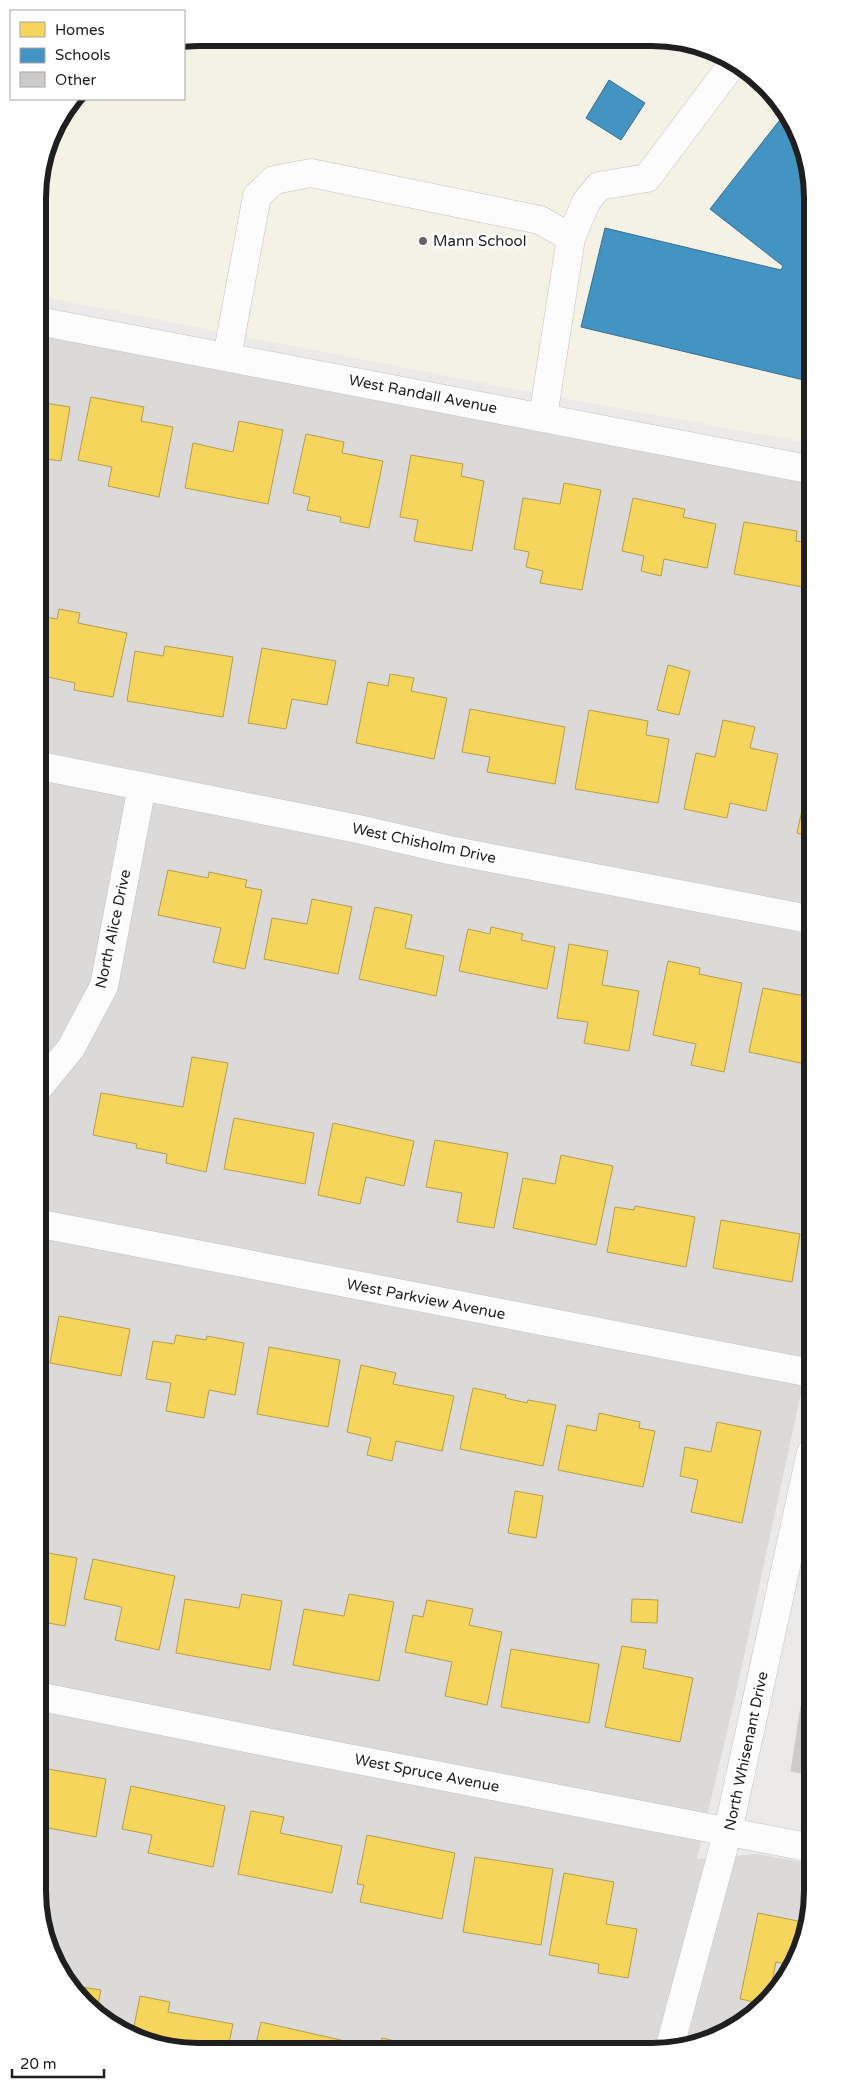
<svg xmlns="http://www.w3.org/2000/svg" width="850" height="2089" font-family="'Varela Round',sans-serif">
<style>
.residential{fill:#dcdad9}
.education{fill:#f4f2e5}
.homes{fill:#f6d55c;stroke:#b69e4a}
.schools{fill:#4393c3;stroke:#387092}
.building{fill:#cdcbc9;stroke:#cfccca}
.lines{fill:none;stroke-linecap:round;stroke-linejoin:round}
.minor-casing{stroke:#c2c1c0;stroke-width:29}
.minor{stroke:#fcfcfc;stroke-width:28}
.poi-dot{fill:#676665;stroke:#fff;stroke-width:2}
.labels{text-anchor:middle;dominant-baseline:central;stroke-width:5;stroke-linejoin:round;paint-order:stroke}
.poi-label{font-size:15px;fill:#1f1f1f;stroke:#fff;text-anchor:start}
.street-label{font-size:15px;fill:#1f1f1f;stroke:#fff}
.rim{fill:none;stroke:#1f1f1f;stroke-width:6}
</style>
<rect width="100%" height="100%" fill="#eceae8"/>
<path class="residential" d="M38 332 808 481 811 1347 734 1702 697 1859 757 1854 812 1864V1901L800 1952 773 1997 733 2030 693 2046 167 2048 127 2035 85 2005 43 1932Z"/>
<path class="education" d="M198 38 683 41 723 54 765 84 807 157 808 443 488 384 38 296V187L54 127 76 99H184V40Z"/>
<path class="homes" d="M91 397 144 407 141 421 173 427 159 497 108 486 112 467 78 460Z
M38 402 70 407 61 461 39 458Z
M239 421 283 430 268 504 185 488 193 443 233 452Z
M306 434 344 442 342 453 383 461 369 528 340 522 341 517 307 510 310 497 293 493Z
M411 455 463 464 461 476 484 481 472 551 414 541 418 520 400 517Z
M564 483 601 490 582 590 540 583 543 571 526 567 529 552 514 549 523 498 560 504Z
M633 498 685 509 683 517 716 524 707 568 664 559 661 576 641 571 644 556 622 551Z
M744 522 797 531 796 541 808 543V588L734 574Z
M59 609 80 613 78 623 127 633 113 697 74 690 75 683 39 675V616L57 619Z
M165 646 233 657 223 717 127 701 135 651 163 656Z
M262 648 336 661 327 705 292 699 286 729 248 723Z
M668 665 690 671 679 715 657 710Z
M390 674 414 678 411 691 447 698 434 759 356 743 368 682 388 686Z
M470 709 565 727 555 784 487 772 490 757 462 752Z
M589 710 648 721 646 735 669 739 658 803 575 789Z
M723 720 755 727 750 748 778 754 766 811 730 803 727 818 684 809 696 753 715 757Z
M809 778V836L797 833Z
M40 845 46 846 40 875Z
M168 870 208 878 209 872 247 880 245 887 262 890 245 969 213 962 221 928 158 915Z
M312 899 352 907 338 974 264 959 272 918 307 924Z
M375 907 412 915 405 948 444 956 436 996 359 979Z
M491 927 523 934 521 940 555 947 547 989 459 971 468 929 490 934Z
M569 944 608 951 602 985 639 991 629 1051 584 1043 588 1022 557 1018Z
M668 961 700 968 699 974 742 983 724 1072 691 1065 696 1044 653 1035Z
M763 988 810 997V1065L749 1052Z
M192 1057 228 1063 206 1172 166 1163 167 1154 136 1148 137 1144 93 1135 101 1093 183 1107Z
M234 1118 314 1133 305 1184 224 1169Z
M333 1123 414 1141 404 1186 366 1177 360 1204 318 1195Z
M435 1140 508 1153 494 1228 457 1222 462 1193 426 1187Z
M561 1155 613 1166 596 1245 513 1228 523 1178 555 1184Z
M635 1206 695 1217 686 1267 607 1252 615 1207 634 1210Z
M721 1220 800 1234 792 1282 713 1268Z
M59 1316 130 1329 121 1376 50 1363Z
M176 1335 206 1340 207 1336 244 1343 235 1395 209 1390 204 1418 166 1411 171 1383 146 1379 153 1341 174 1344Z
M269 1347 340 1360 328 1427 257 1414Z
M361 1365 396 1373 393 1384 454 1396 442 1451 396 1441 392 1461 367 1455 371 1438 347 1432Z
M473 1388 506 1395 505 1398 527 1403 528 1400 556 1405 543 1466 460 1449Z
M599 1413 640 1422 639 1428 655 1431 643 1487 558 1470 567 1425 596 1431Z
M717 1422 761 1431 742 1523 691 1512 698 1480 680 1476 685 1447 711 1452Z
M515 1491 543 1496 536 1538 508 1533Z
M42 1552 77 1558 65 1626 42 1622Z
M93 1559 175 1576 159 1650 115 1640 122 1607 84 1599Z
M242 1594 282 1601 270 1670 176 1653 185 1599 239 1608Z
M349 1594 394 1602 379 1681 293 1665 304 1609 344 1616Z
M632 1599 658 1600 657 1623 631 1622Z
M427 1600 473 1609 469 1625 502 1632 487 1705 445 1696 452 1662 405 1652 413 1615 423 1617Z
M622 1646 646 1650 643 1668 693 1678 680 1742 605 1727Z
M511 1649 599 1664 589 1723 501 1707Z
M42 1768 106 1779 96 1837 43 1827Z
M131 1786 225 1806 213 1867 148 1853 152 1835 122 1829Z
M251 1811 284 1817 280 1833 342 1846 332 1893 238 1874Z
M367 1835 455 1853 442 1919 360 1902 364 1885 357 1884Z
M475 1857 553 1869 541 1945 463 1932Z
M564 1873 614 1882 606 1924 637 1929 628 1978 598 1973 599 1964 549 1955Z
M758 1913 798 1921V1925L806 1927 800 1952 792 1965 776 1962 768 2001 764 2004 740 1999Z
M74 1986 101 1990 96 2013 85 2005Z
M140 1996 170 2002 168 2012 233 2024 228 2048H167L132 2037Z
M261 2022 345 2041 344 2048H255Z
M382 2038 409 2044 408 2047 380 2048Z"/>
<path class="schools" d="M609 80 645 103 621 140 586 118Z
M783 116 807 157 808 381 581 327 605 228 781 270 783 266 710 209Z"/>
<path class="building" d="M801 1706 812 1707V1775L791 1771Z"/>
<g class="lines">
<defs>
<path id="minor" d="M38 321 808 469
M227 357 257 196 274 180 311 173 540 220 571 238
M543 417 571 238 586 202 599 186 647 178 734 62
M40 766 358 829 449 850 809 919
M40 1086 71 1048 104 986 142 786
M41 1224 811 1373
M42 1697 281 1745 812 1848
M670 2046 728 1831 811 1452"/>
</defs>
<use href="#minor" class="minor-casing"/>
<use href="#minor" class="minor"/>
</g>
<circle class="poi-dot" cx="423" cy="241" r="5"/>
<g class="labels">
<g class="poi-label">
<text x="433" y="241">Mann School</text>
</g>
<g class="street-label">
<text transform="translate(423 394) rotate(11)">West Randall Avenue</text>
<text transform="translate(424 843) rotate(12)">West Chisholm Drive</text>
<text transform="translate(113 929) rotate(-78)">North Alice Drive</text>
<text transform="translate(426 1299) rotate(11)">West Parkview Avenue</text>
<text transform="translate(746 1751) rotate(-78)">North Whisenant Drive</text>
<text transform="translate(427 1773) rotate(11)">West Spruce Avenue</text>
</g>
</g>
<path d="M0 0H850V2089H0ZM198 46H652A152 152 0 0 1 804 198V1891A152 152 0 0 1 652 2043H198A152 152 0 0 1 46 1891V198A152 152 0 0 1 198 46Z" fill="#fff" fill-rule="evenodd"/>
<path class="rim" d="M198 46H652A152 152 0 0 1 804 198V1891A152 152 0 0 1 652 2043H198A152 152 0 0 1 46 1891V198A152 152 0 0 1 198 46Z"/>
<rect x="10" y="10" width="175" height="90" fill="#ffffff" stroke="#a5a5a5"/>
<rect x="20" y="22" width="25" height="15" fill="#f6d55c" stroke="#a5a5a5"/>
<text x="55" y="35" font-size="15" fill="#1f1f1f">Homes</text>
<rect x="20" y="48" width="25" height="15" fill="#4393c3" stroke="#a5a5a5"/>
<text x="55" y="60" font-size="15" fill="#1f1f1f">Schools</text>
<rect x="20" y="72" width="25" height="15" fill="#cdcbc9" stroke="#a5a5a5"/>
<text x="55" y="85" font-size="15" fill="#1f1f1f">Other</text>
<path d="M12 2069v8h92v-8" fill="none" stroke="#1f1f1f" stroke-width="2.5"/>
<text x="20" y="2069" font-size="15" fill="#1f1f1f" stroke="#ffffff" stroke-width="4" paint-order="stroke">20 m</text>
</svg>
